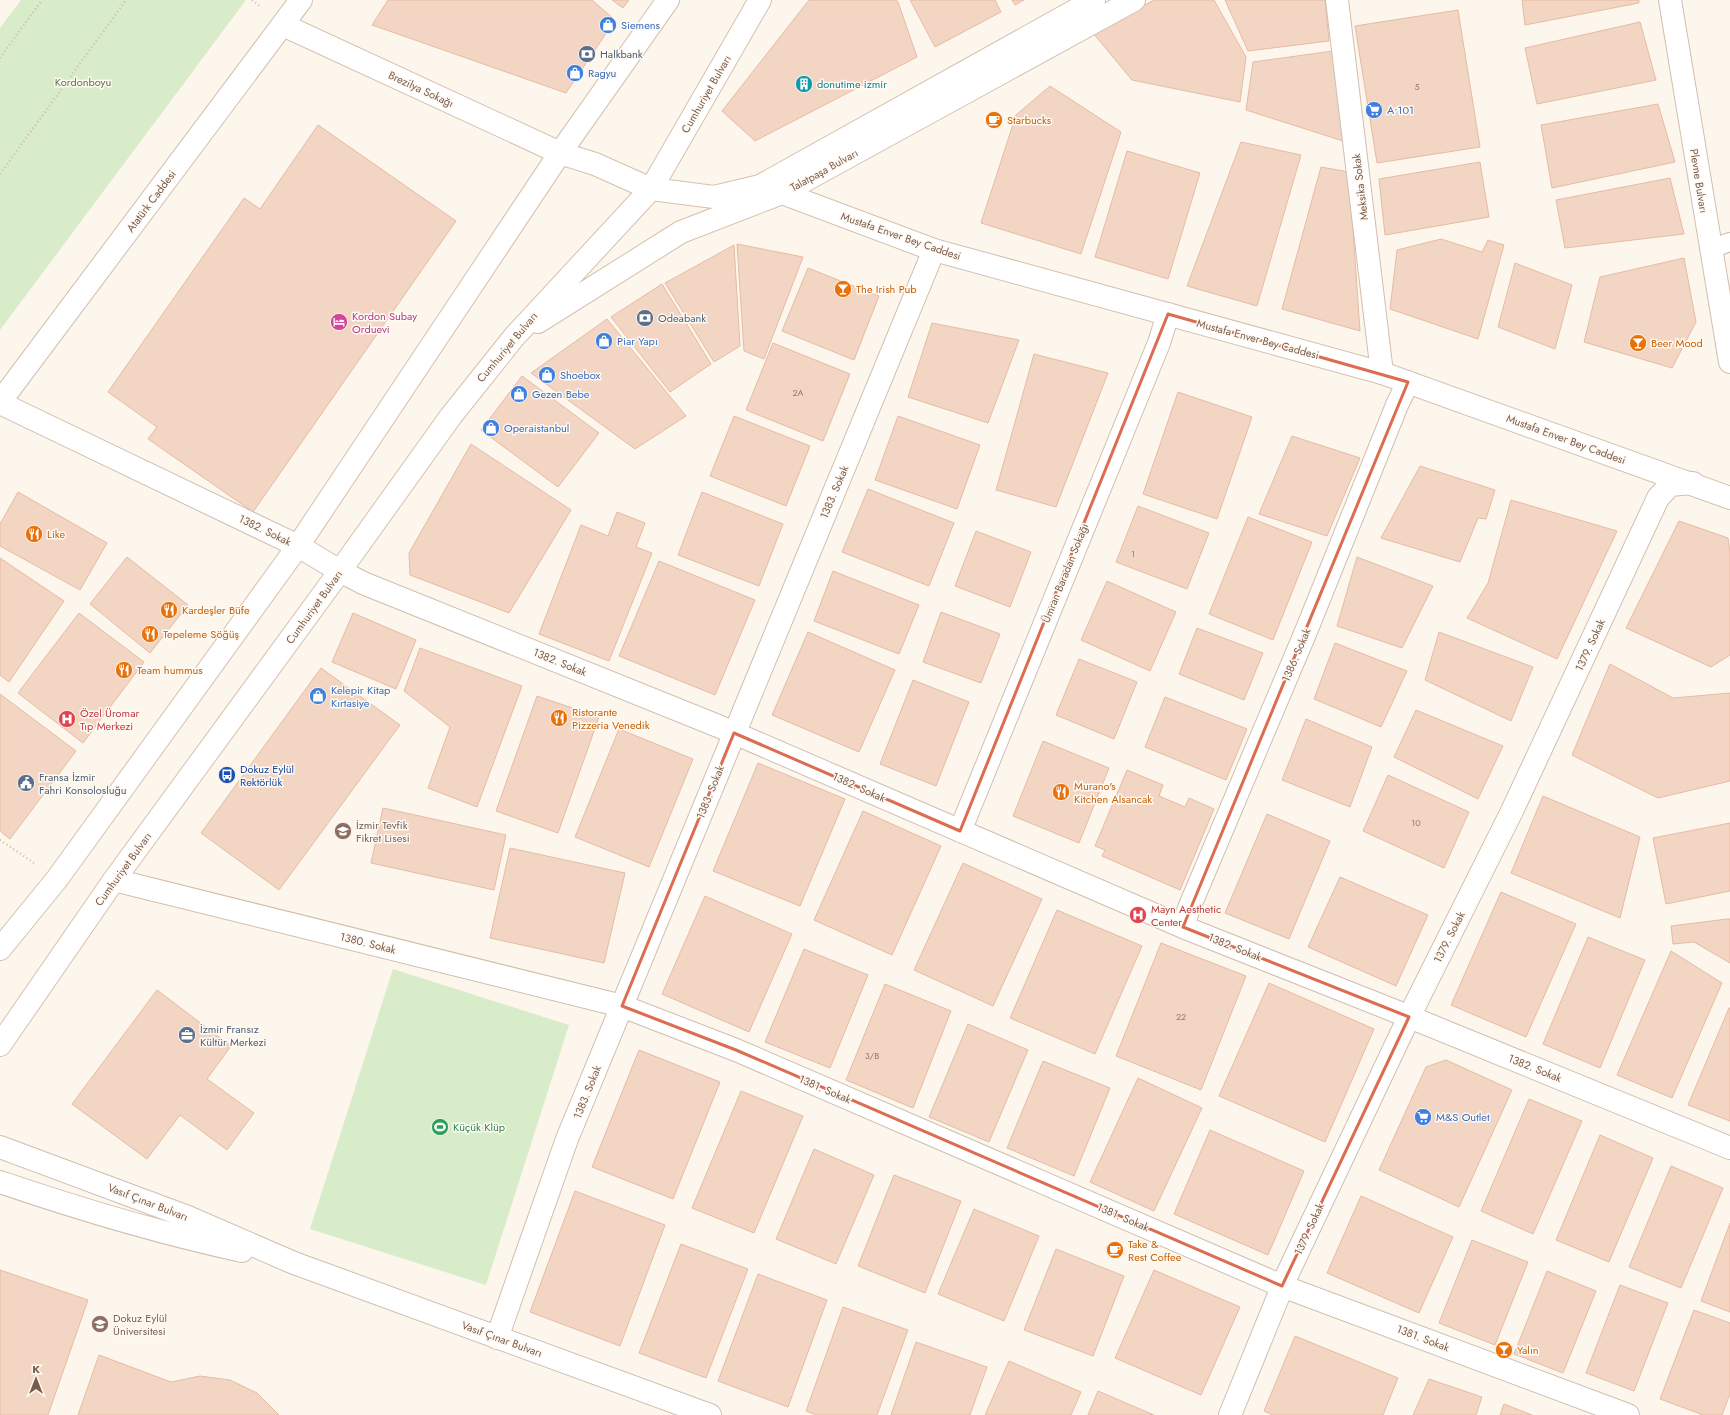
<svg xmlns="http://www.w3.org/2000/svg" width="1730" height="1415" font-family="Jost,sans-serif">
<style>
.green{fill:#d8ecc9}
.building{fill:#f3d5c3;stroke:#e6bba3}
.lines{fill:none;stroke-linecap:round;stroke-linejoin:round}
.lane-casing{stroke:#d1beb0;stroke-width:20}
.street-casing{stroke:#d1beb0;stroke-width:24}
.secondary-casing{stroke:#d6c0b0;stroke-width:24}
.path{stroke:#d9b8a5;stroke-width:2.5;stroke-dasharray:1 3;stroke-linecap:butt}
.lane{stroke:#fff;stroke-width:18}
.street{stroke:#fff;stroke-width:22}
.secondary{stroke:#fff;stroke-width:22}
.marked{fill:none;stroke:#dc6d51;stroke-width:3;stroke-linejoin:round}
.labels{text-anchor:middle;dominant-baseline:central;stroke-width:3;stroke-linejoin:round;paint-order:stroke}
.number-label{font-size:9px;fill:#987a6a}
.shop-label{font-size:11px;fill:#366cbe;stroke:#fffaf3;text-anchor:start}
.service-label{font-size:11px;fill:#4e5e75;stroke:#fffaf3;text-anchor:start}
.park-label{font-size:11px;fill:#537a41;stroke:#fffaf3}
.culture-label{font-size:11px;fill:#0d838f;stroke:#fffaf3;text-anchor:start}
.street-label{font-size:11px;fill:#7a5c4d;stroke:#fffaf3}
.food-label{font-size:11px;fill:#c56008;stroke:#fffaf3;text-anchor:start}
.hotel-label{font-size:11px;fill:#b23c85;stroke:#fffaf3;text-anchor:start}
.health-label{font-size:11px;fill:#be3a42;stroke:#fffaf3;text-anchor:start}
.transit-label{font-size:11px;fill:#164399;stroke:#fffaf3;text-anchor:start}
.education-label{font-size:11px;fill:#785e54;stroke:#fffaf3;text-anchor:start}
.leisure-label{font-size:11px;fill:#27864d;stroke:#fffaf3;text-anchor:start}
</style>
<rect width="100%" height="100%" fill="#fdf6ec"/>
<path class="green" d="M21 0H246L0 330V28Z
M393 969 569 1025 486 1285 310 1229Z"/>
<path class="building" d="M388 0H592L615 20 566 93 372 25Z
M612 0H629L623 8Z
M809 0H896L898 2 917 57 755 141 722 111Z
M910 0H995L1001 12 935 47Z
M1012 0H1024L1015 5Z
M1154 0H1214L1246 57 1240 102 1132 80 1093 33Z
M1225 0H1325L1329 41 1248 51Z
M1522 0H1639V3L1525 25Z
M1458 10 1480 147 1377 163 1355 26Z
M1640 22 1656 80 1537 104 1525 48Z
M1333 51 1343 141 1246 110 1253 62Z
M1050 86 1121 132 1081 254 981 223 1016 115Z
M1658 104 1675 162 1552 188 1541 125Z
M318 125 456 221 253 512 148 439 157 427 108 392 244 198 260 209Z
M1241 142 1301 155 1257 306 1187 286Z
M1127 151 1200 173 1168 279 1095 257Z
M1480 162 1489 217 1385 235 1379 179Z
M1321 167 1349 172 1360 331 1282 309Z
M1670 178 1684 234 1565 248 1556 200Z
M1441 239 1482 252 1488 240 1504 245 1478 339 1390 309 1397 250Z
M737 244 803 257 764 359 744 351Z
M734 245 740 346 714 362 665 283Z
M1684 258 1696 322 1672 368 1584 342 1600 277Z
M1515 263 1572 285 1555 349 1498 327Z
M808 268 879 296 854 360 782 331Z
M662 284 711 364 670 392 611 317Z
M607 319 686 416 635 449 531 373Z
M932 323 1019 340 988 423 908 397Z
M773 343 850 374 823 441 746 410Z
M1034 354 1108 373 1056 507 996 490Z
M522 376 599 433 558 487 481 430Z
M1178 392 1252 417 1217 519 1143 494Z
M734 416 810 446 786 506 710 476Z
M898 416 980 445 957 509 875 480Z
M1292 436 1360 458 1327 536 1259 514Z
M471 444 571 510 509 613 410 575 409 553Z
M1420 466 1495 490 1486 519 1478 518 1460 562 1381 538Z
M868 489 954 523 929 586 842 552Z
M18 492 107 543 80 590 0 546V524Z
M702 492 783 524 759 586 678 555Z
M1511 500 1617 531 1557 659 1467 618 1488 583Z
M1138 506 1209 533 1187 589 1116 562Z
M617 512 645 523 636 547 652 553 609 661 539 634 581 525 608 536Z
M1248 517 1312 542 1273 640 1209 614Z
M1679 521 1728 538 1730 552V655L1711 667 1626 628Z
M976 531 1031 552 1010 607 955 586Z
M127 557 188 605 150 653 90 604Z
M1357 557 1433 586 1402 648 1337 626Z
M0 558 64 601 9 682 0 675Z
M659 561 755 600 715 695 619 656Z
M833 571 919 605 899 654 814 621Z
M1107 581 1176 612 1150 671 1081 640Z
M941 612 1000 634 981 683 923 662Z
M79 613 144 662 83 743 18 693Z
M353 613 416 640 396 689 332 662Z
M1197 628 1263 653 1244 700 1179 674Z
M808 632 895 670 859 752 772 715Z
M1439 632 1533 667 1511 721 1425 680Z
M1335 643 1407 671 1381 727 1314 699Z
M420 648 522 686 477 807 428 788 450 727 404 691Z
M1079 659 1137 682 1114 739 1056 715Z
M1610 664 1673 698 1730 693V781L1658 798 1572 755Z
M321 668 400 725 279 890 201 833Z
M913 680 969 702 936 786 880 764Z
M0 694 76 751 10 839 0 831Z
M537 696 599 717 558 833 496 811Z
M1165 697 1247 729 1226 780 1145 747Z
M1416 710 1503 746 1478 799 1394 757Z
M1306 719 1372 747 1350 807 1282 780Z
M619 729 693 759 649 867 575 837Z
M1043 741 1109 768 1079 843 1013 816Z
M758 763 845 799 800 906 713 871Z
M1127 770 1163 785 1159 796 1185 807 1189 798 1214 809 1180 890 1102 856 1105 850 1095 846Z
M1388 775 1469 812 1444 868 1363 831Z
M1543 796 1640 837 1620 918 1511 873Z
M383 808 506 835 494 890 371 863Z
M863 811 941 846 892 955 814 920Z
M1267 814 1330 841 1289 939 1225 913Z
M1730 823V891L1666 904 1653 838Z
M510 848 625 873 604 963 490 938Z
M963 863 1042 899 993 1006 914 970Z
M1340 877 1428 915 1396 986 1308 947Z
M1501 892 1576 924 1526 1037 1451 1005Z
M705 896 792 934 749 1032 662 994Z
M1057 910 1142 946 1095 1054 1010 1018Z
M1727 919H1730V963L1694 942 1673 944 1671 926Z
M1588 937 1645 960 1600 1068 1543 1044Z
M1161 943 1246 976 1201 1090 1116 1056Z
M804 949 868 975 830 1068 765 1042Z
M1671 951 1722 983 1672 1098 1617 1075Z
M1269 983 1374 1029 1325 1142 1219 1096Z
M885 984 951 1011 913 1108 846 1080Z
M157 990 231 1046 207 1079 254 1113 227 1150 180 1115 147 1159 72 1104Z
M1729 1008H1730V1121L1688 1105Z
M968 1024 1028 1050 989 1142 929 1117Z
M639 1050 720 1082 673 1199 592 1167Z
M1446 1060 1512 1090 1459 1207 1379 1170 1426 1067Z
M1043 1061 1110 1088 1074 1176 1007 1148Z
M1138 1078 1202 1108 1154 1211 1090 1182Z
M741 1091 803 1116 754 1233 692 1208Z
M1529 1099 1582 1121 1533 1234 1481 1211Z
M1210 1130 1304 1171 1268 1255 1174 1214Z
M1600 1135 1653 1158 1609 1262 1556 1240Z
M814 1149 874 1175 836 1264 776 1239Z
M1671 1166 1723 1188 1681 1288 1629 1267Z
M894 1175 961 1201 925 1293 858 1266Z
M575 1191 665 1225 620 1346 530 1312Z
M1361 1196 1453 1237 1419 1313 1327 1273Z
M974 1209 1039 1236 1004 1321 938 1294Z
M1730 1223V1312L1701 1301Z
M1472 1240 1528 1262 1495 1345 1439 1323Z
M681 1244 748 1269 706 1378 639 1353Z
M1056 1249 1124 1276 1093 1356 1024 1330Z
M0 1270 88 1300 48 1415H0Z
M1154 1270 1240 1307 1201 1395 1115 1358Z
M1547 1271 1596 1291 1563 1373 1514 1354Z
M758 1274 827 1300 788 1407 718 1381Z
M1620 1285 1668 1303 1634 1391 1586 1373Z
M843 1307 908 1330 877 1415H816L806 1411Z
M1694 1310 1730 1323V1394L1722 1415H1703L1660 1399Z
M1295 1336 1398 1378 1383 1415H1273L1264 1411Z
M916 1342 987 1367 970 1415H891Z
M99 1355 171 1382 200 1376 230 1380 257 1393 279 1415H78Z
M1009 1361 1081 1392 1071 1415H985Z
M1429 1379 1482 1397 1476 1415H1413Z
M1098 1391 1154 1415H1088Z
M1504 1404 1532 1415H1500Z"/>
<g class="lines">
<defs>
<path id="lane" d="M1711 249 1730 242"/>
<path id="street" d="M1337 0 1382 373
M1670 0 1730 362
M0 402 301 0
M0 403 298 546 340 571 363 583 718 726 1183 927 1395 1011 1730 1148
M960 831 1159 343 1168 314
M114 880 622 1006 736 1050 1282 1286 1628 1415
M1183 927 1189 908 1307 629 1397 405 1408 382
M0 1147 188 1217 294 1263 710 1415
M0 1182C79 1209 160 1233 242 1251
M497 1338 567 1139 934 250
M1230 1415 1287 1275 1409 1017 1512 811 1658 498 1670 485 1693 483"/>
<path id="secondary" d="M283 25 560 153 668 0
M782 193 934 250 1382 373 1730 498
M538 322 681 232 782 193 1134 0
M0 949 57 879 298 546 560 153 595 164 651 189 714 197 760 186 1094 0
M0 1045 114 880 340 571 451 416 514 337 651 189 760 0"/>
</defs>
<use href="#lane" class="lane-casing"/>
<use href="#street" class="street-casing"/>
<use href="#secondary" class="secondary-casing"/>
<path class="path" d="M252 0 261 7
M0 58 42 0
M0 174 126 0
M0 840 34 863"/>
<use href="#lane" class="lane"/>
<use href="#street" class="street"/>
<use href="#secondary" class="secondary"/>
</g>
<path class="marked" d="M1168 314 1408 382 1183 927 1409 1017 1282 1286 736 1050 622 1006 734 733 960 831Z"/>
<defs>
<symbol id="shop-disc" viewBox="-11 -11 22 22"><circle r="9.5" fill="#3f7fe0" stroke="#fffaf3"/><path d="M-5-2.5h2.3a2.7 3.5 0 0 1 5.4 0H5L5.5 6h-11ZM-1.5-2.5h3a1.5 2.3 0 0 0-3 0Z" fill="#fff"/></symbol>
<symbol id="bank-disc" viewBox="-11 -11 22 22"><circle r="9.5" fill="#5c6f8a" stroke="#fffaf3"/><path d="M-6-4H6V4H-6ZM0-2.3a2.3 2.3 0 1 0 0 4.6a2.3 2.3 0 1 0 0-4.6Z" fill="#fff"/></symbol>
<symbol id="building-disc" viewBox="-11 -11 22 22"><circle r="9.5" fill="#0f9aa8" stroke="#fffaf3"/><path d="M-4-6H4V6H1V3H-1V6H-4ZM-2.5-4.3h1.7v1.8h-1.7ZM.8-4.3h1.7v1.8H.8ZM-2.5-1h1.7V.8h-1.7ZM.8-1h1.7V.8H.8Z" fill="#fff"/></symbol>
<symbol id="supermarket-disc" viewBox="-11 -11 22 22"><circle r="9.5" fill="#3f7fe0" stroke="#fffaf3"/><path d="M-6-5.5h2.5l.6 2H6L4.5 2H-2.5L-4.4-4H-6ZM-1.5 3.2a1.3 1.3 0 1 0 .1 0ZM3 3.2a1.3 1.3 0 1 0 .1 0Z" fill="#fff"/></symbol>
<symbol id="cafe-disc" viewBox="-11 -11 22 22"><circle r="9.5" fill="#e8710a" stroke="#fffaf3"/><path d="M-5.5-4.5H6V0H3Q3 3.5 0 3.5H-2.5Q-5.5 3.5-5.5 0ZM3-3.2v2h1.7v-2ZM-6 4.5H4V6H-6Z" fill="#fff"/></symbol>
<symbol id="bar-disc" viewBox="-11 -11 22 22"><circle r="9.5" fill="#e8710a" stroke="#fffaf3"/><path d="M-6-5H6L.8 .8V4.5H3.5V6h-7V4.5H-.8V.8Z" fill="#fff"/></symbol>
<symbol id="hotel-disc" viewBox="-11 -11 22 22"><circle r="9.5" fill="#d1479c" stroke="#fffaf3"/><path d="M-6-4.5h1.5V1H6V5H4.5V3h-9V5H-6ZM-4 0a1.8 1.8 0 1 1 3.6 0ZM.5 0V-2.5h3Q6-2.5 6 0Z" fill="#fff"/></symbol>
<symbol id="restaurant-disc" viewBox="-11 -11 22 22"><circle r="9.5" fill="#e8710a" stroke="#fffaf3"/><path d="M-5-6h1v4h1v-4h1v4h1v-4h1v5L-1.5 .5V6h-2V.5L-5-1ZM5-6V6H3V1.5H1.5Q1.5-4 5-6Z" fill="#fff"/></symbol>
<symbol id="hospital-disc" viewBox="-11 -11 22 22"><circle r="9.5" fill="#e0444e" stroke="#fffaf3"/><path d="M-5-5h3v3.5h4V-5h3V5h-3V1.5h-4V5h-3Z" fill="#fff"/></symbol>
<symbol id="bus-disc" viewBox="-11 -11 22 22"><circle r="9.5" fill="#1a4fb4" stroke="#fffaf3"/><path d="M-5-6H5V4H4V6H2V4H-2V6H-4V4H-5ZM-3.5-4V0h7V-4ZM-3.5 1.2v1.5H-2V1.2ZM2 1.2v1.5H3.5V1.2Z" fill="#fff"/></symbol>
<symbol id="civic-disc" viewBox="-11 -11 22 22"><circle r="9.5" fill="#5c6f8a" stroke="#fffaf3"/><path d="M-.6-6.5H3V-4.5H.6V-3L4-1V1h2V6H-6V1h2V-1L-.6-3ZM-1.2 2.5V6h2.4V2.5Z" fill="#fff"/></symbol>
<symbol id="school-disc" viewBox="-11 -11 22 22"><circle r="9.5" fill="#8d6e63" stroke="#fffaf3"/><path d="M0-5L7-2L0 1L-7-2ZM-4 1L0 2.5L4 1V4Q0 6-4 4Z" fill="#fff"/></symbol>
<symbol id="office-disc" viewBox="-11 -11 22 22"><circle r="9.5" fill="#5c6f8a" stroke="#fffaf3"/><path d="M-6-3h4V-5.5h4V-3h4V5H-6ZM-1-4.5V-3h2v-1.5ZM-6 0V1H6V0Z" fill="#fff"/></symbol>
<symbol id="stadium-disc" viewBox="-11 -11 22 22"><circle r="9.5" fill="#2e9e5b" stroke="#fffaf3"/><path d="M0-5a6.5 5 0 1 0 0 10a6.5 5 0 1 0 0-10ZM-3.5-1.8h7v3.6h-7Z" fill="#fff"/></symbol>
<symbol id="university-disc" viewBox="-11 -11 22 22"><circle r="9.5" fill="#8d6e63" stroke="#fffaf3"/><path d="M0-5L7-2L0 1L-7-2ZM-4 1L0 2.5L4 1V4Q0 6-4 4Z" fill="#fff"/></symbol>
</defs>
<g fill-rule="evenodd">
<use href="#shop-disc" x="598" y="15" width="20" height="20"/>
<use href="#bank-disc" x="577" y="44" width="20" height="20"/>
<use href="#shop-disc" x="565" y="63" width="20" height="20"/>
<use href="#building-disc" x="794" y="74" width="20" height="20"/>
<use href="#supermarket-disc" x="1364" y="100" width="20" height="20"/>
<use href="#cafe-disc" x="984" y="110" width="20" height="20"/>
<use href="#bar-disc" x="833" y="279" width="20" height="20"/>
<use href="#bank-disc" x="635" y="308" width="20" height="20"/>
<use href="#hotel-disc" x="329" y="312" width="20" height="20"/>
<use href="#shop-disc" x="594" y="331" width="20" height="20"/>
<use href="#bar-disc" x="1628" y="333" width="20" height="20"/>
<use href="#shop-disc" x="537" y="365" width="20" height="20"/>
<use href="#shop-disc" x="509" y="384" width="20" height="20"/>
<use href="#shop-disc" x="481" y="418" width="20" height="20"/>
<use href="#restaurant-disc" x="24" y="524" width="20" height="20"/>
<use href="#restaurant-disc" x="159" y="600" width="20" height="20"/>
<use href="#restaurant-disc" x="140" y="624" width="20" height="20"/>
<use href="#restaurant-disc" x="114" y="660" width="20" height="20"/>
<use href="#shop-disc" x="308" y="686" width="20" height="20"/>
<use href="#restaurant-disc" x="549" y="708" width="20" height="20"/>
<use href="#hospital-disc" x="57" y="709" width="20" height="20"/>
<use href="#bus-disc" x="217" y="765" width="20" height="20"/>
<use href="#civic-disc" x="16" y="773" width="20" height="20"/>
<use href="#restaurant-disc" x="1051" y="782" width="20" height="20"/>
<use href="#school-disc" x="333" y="821" width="20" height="20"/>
<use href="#hospital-disc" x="1128" y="905" width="20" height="20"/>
<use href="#office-disc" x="177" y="1025" width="20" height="20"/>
<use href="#supermarket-disc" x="1413" y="1107" width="20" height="20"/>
<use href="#stadium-disc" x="430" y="1117" width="20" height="20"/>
<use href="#cafe-disc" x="1105" y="1240" width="20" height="20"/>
<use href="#university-disc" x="90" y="1314" width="20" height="20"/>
<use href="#bar-disc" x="1494" y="1340" width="20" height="20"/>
</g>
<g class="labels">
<g class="number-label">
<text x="1417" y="86">5</text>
<text x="798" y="392">2A</text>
<text x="1133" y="553">1</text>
<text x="1416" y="822">10</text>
<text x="1181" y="1016">22</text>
<text x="872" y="1055">3/B</text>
</g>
<g class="shop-label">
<text x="621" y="25">Siemens</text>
<text x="588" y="73">Ragyu</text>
<text x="1387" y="110">A•101</text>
<text x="617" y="341">Piar Yapı</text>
<text x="560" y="375">Shoebox</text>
<text x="532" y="394">Gezen Bebe</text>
<text x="504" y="428">Operaistanbul</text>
<text x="331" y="690">Kelepir Kitap<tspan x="331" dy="13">Kırtasiye</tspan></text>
<text x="1436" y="1117">M&amp;S Outlet</text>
</g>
<g class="service-label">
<text x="600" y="54">Halkbank</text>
<text x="658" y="318">Odeabank</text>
<text x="39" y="777">Fransa İzmir<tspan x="39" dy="13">Fahri Konsolosluğu</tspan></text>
<text x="200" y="1029">İzmir Fransız<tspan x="200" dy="13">Kültür Merkezi</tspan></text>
</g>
<g class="park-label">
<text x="83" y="82">Kordonboyu</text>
</g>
<g class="culture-label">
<text x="817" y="84">donutime izmir</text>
</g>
<g class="street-label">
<text transform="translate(421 89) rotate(25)">Brezilya Sokağı</text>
<text transform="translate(706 94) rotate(-60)">Cumhuriyet Bulvarı</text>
<text transform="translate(824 170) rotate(-29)">Talatpaşa Bulvarı</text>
<text transform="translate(1699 181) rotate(81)">Plevne Bulvarı</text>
<text transform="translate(1360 187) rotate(-97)">Meksika Sokak</text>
<text transform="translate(151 201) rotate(-53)">Atatürk Caddesi</text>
<text transform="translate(901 236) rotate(19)">Mustafa Enver Bey Caddesi</text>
<text transform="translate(1258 339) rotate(15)">Mustafa Enver Bey Caddesi</text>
<text transform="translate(507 347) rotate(-50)">Cumhuriyet Bulvarı</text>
<text transform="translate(1566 439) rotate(20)">Mustafa Enver Bey Caddesi</text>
<text transform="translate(834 492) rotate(-67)">1383. Sokak</text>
<text transform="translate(265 530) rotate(26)">1382. Sokak</text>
<text transform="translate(1065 573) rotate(-68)">Ümran Baradan Sokağı</text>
<text transform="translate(314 607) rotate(-54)">Cumhuriyet Bulvarı</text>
<text transform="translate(1590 645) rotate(-65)">1379. Sokak</text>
<text transform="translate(1296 655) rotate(-67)">1386. Sokak</text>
<text transform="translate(560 662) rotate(22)">1382. Sokak</text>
<text transform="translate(859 787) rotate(24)">1382. Sokak</text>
<text transform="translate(710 792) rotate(-68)">1383. Sokak</text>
<text transform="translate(123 869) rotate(-54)">Cumhuriyet Bulvarı</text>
<text transform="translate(1449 937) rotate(-63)">1379. Sokak</text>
<text transform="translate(368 943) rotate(14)">1380. Sokak</text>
<text transform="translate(1235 947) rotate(22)">1382. Sokak</text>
<text transform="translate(1535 1068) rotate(22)">1382. Sokak</text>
<text transform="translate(825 1089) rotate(23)">1381. Sokak</text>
<text transform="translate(587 1092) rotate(-68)">1383. Sokak</text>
<text transform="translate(148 1202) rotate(21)">Vasıf Çınar Bulvarı</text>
<text transform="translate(1123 1217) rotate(23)">1381. Sokak</text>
<text transform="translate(1309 1229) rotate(-65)">1379. Sokak</text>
<text transform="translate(1423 1338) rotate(21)">1381. Sokak</text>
<text transform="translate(502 1339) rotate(20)">Vasıf Çınar Bulvarı</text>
</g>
<g class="food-label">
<text x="1007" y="120">Starbucks</text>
<text x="856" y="289">The Irish Pub</text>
<text x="1651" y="343">Beer Mood</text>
<text x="47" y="534">Like</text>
<text x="182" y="610">Kardeşler Büfe</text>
<text x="163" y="634">Tepeleme Söğüş</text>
<text x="137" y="670">Team hummus</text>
<text x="572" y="712">Ristorante<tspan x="572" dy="13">Pizzeria Venedik</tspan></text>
<text x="1074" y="786">Murano's<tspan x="1074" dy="13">Kitchen Alsancak</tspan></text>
<text x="1128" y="1244">Take &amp;<tspan x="1128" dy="13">Rest Coffee</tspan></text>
<text x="1517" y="1350">Yalın</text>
</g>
<g class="hotel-label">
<text x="352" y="316">Kordon Subay<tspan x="352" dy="13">Orduevi</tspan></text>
</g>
<g class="health-label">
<text x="80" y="713">Özel Üromar<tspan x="80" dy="13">Tıp Merkezi</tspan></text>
<text x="1151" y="909">Mayn Aesthetic<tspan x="1151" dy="13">Center</tspan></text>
</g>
<g class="transit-label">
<text x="240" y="769">Dokuz Eylül<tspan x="240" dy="13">Rektörlük</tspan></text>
</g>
<g class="education-label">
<text x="356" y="825">İzmir Tevfik<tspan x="356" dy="13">Fikret Lisesi</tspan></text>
<text x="113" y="1318">Dokuz Eylül<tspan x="113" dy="13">Üniversitesi</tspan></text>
</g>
<g class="leisure-label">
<text x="453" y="1127">Küçük Klüp</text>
</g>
</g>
<g transform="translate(36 1379)" stroke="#fffaf3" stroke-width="3" paint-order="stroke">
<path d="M0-3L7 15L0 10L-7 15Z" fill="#7a5c4d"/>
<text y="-6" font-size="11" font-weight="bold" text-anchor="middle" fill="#7a5c4d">K</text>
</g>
</svg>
